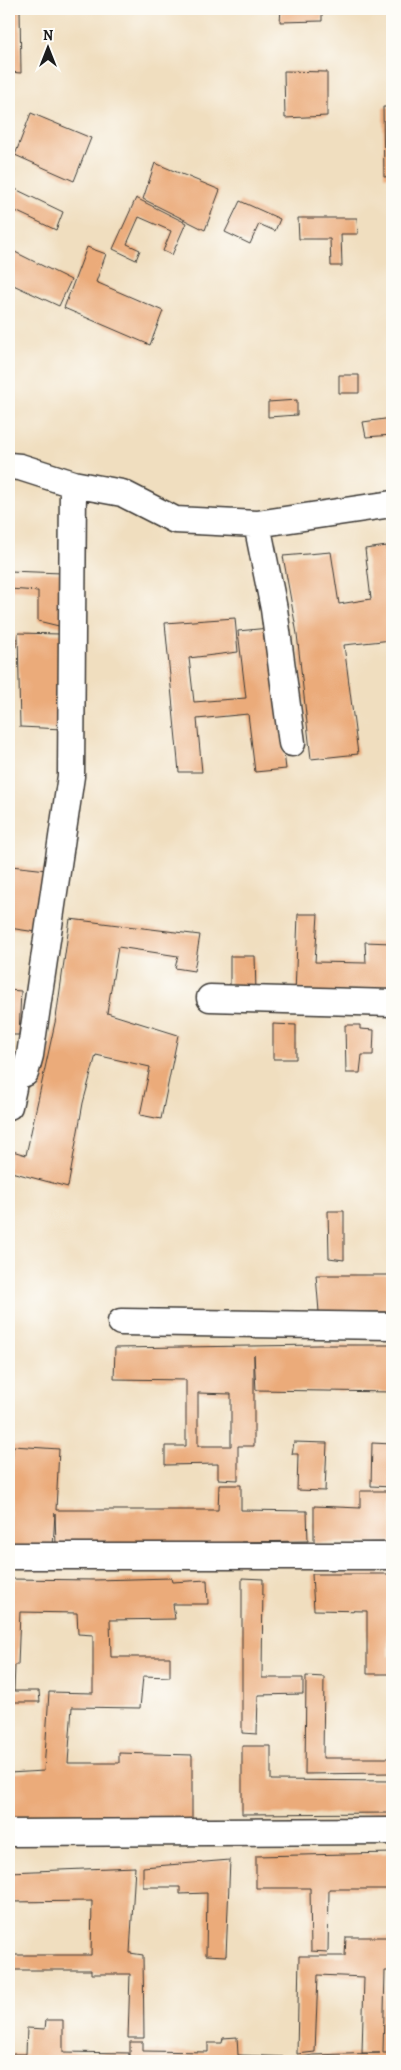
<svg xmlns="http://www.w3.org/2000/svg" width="401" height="2070" font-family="Alegreya,serif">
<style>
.building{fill:#ebab7a;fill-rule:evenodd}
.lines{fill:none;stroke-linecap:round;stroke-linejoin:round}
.minor-casing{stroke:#3c3934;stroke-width:29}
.minor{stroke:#fff;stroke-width:26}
</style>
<rect width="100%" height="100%" fill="#fdfcf7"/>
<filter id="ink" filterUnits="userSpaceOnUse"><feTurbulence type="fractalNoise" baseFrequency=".02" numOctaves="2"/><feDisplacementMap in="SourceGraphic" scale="10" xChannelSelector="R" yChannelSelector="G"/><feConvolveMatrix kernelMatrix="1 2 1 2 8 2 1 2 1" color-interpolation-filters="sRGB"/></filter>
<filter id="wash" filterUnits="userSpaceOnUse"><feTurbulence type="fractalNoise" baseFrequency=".0096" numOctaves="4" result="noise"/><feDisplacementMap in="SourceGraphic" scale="20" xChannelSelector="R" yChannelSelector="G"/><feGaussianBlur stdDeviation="1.12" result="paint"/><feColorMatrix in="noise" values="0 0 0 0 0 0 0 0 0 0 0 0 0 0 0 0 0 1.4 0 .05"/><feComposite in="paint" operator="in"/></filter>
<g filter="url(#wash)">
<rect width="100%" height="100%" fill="#f0debf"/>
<g id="blocks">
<path class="building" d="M9 9H20L21 73 9 72Z
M281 9H322V21L280 22Z
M284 71 327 72V116L285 118Z
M383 107H392V176L384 177Z
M31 113 91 138 74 181 15 155Z
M155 163 220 190 205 230 143 199Z
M9 186 63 212 56 230 9 208Z
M136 198 186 223 172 255 163 251 171 231 139 217 127 244 140 250 136 260 113 249Z
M240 201 280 219 275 231 259 224 250 244 225 232Z
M298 218H357L358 234H341L342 266H331L330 239H299Z
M87 247 106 254 96 282 163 311 150 345 64 308Z
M9 249 71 280 59 306 9 283Z
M339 375H359V393H339Z
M297 400V415L268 417V402Z
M392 418V435L366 437 363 422Z
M387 546 392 595V640L344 645 358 754 311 759 297 634 283 556 331 552 339 604 371 599 365 549Z
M9 571 62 573 63 627 38 621V591L9 589Z
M235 618 238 652 189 658 194 702 246 698 238 631 269 628 286 769 255 772 248 714 197 719 202 772H179L165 623Z
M18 633 61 634 63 729 20 727Z
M15 635 16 647 9 648V636Z
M11 866 47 870 36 932 9 928V880Z
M298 914H318L315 962 366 963 365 942 392 943V1000L295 995Z
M70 919 200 935 194 971 175 968 178 956 118 947 107 1013 178 1035 161 1119 140 1115 150 1067 96 1055 83 1103 68 1187 11 1172 9 1174V1150L26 1155 56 1018Z
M230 956H255L256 992H230Z
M9 990 21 991 19 1035H9Z
M273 1024 296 1025V1059H273Z
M345 1025H360V1029L374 1030 373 1055H362L360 1073H346Z
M328 1211H344V1260L329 1258Z
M316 1275H391V1312H319Z
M318 1345H391L392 1392 256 1390 254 1355V1446H238V1480L218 1479V1464L165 1465V1446H186V1380L114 1379 115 1348ZM198 1393 231 1394V1446H198Z
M294 1442 327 1443 325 1491 297 1490 298 1454H292Z
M372 1443 392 1444V1487L371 1486Z
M13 1446 59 1449 56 1510H218L219 1485H241V1510L307 1511 308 1541 241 1542V1546H56L55 1513 53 1547 9 1546Z
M360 1491H392V1542L314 1543V1506L360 1508Z
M312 1574H388L392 1576V1623H388V1656H392V1674H367V1611L314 1610Z
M171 1578 172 1582 207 1580 208 1604H173L175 1619 110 1620 111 1657H170V1677L143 1676 140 1708 72 1707 68 1763H119V1753L192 1755V1822L9 1820V1773L44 1771 49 1692 93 1693V1635L78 1634 77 1613 20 1612 18 1665H15L14 1691H39L40 1702H9V1579L95 1580Z
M242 1578 263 1579 262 1678H303V1694L258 1695 257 1734 242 1733Z
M306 1676 324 1677 323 1758H392V1773L305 1774Z
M242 1746H271V1780L392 1781V1813L242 1814Z
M392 1853V1889H329L328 1952 311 1951 310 1888H256V1856Z
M230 1860 226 1956 206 1955 207 1893 180 1894V1887H143V1867Z
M135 1867 130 1953 143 1955 144 2038H128L130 1974H91V1970H9V1955H91L92 1901 9 1902V1872Z
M346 1937H392V1971H385L383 2053H392V2061H297V2058L313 2055 380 2053H362L364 1977 318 1975 315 2052 297 2054 299 1956H345Z
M46 2020H63V2052L129 2053V2061H9V2054H26L27 2028 45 2029Z
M237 2037 238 2055 292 2057V2061H130V2042H143V2051L208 2052V2043H222L223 2038Z"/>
</g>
</g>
<g filter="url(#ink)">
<use href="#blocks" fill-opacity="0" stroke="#3c3934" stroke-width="1"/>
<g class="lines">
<defs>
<path id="minor" d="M9 466 20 467 73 484 122 493 175 520 257 524 392 504
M257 524 274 609 292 743
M210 998 392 1003
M9 1077 13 1088 9 1106
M10 1079 25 1073 30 1055 71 776 73 484
M121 1322 392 1326
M9 1556H392
M9 1833 392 1831"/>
</defs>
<use href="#minor" class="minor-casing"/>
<use href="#minor" class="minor"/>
</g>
</g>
<rect width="401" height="2070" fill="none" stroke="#fdfcf7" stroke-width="30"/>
<g transform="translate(48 48)" stroke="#fdfcf7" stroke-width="4" paint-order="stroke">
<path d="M0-4L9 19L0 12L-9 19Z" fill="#1c1c1c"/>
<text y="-8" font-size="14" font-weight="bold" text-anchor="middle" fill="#1c1c1c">N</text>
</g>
</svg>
